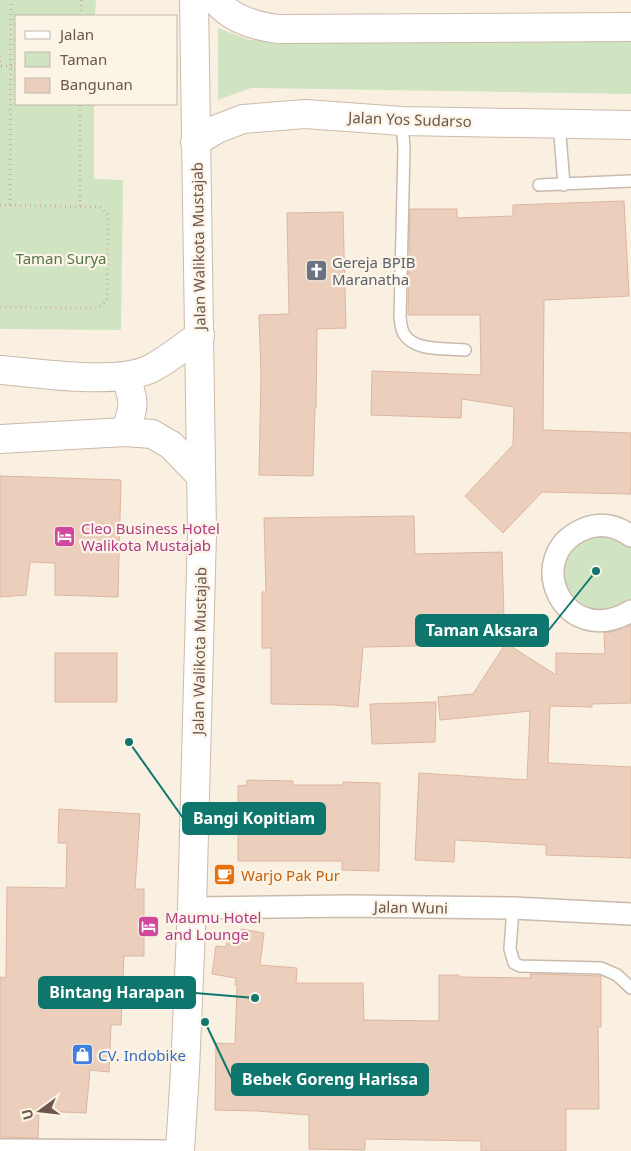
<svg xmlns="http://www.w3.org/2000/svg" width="631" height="1151" font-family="'Noto Sans',sans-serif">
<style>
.green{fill:#d0e4c2}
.building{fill:#ebcfbc;stroke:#dcb69f}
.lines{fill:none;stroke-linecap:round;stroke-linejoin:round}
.service-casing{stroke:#cabaad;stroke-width:14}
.minor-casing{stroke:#cabaad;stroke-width:24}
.tertiary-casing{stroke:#cabaad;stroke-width:30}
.secondary-casing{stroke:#cdbaaa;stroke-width:30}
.path{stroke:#cfb3a0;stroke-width:3;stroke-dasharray:1 4;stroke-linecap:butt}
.service{stroke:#fff;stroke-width:11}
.minor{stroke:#fff;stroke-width:21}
.tertiary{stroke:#fff;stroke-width:28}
.secondary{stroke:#fff;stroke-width:28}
.labels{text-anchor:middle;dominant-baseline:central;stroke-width:4.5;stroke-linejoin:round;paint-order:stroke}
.street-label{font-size:15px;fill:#6d574b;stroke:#fcf4e7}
.park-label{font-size:15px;fill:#557848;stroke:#fcf4e7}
.worship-label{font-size:15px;fill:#5b616d;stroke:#fcf4e7;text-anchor:start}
.hotel-label{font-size:15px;fill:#b23c85;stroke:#fcf4e7;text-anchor:start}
.food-label{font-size:15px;fill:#c56008;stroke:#fcf4e7;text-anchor:start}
.shop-label{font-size:15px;fill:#366cbe;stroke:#fcf4e7;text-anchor:start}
.leader{fill:none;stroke:#0f766e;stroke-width:2}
.callout-dot{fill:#0f766e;stroke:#fcf4e7;stroke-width:2}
.callout{fill:#0f766e;stroke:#0f766e;stroke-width:2}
.callout-label{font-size:16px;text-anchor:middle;font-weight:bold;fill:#fff}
</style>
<rect width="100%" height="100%" fill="#f9f0e2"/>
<path class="green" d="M0 0H96L95 16H16V104H94V179L123 180 121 330 0 329Z
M218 28 250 40 631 39V94L251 88 218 100Z
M608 533 631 548V601L602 614 572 602 561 579 563 564 569 551 591 535Z"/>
<path class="building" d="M624 201 629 296 544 300 543 430 631 433V494L542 492 503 533 465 496 513 445 514 407 462 399 461 418 371 415 372 371 481 375 480 315H408L410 209H457V218L513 216V205Z
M343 212 346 328 317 329 316 408H315L313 476 259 475 261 375 259 315 289 314 287 213Z
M0 476 121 480 118 597 55 595V563L30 562 26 595 0 597Z
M414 516 415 554 502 552 504 617 417 620V646L363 647 358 707 334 705 271 704V648H262V592H266L264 518Z
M631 624V703L592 704V707L550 706 548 763 631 767V858L546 855V845L455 840 454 862 415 860 419 773 527 780 530 711 440 720 438 697 473 694 506 643 556 675V653L605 654 604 632H611Z
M55 653H117V702H55Z
M436 702 435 742 372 744 370 704Z
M247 780 293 781V785H343V782L380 783 379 871 342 870V861H238V786L247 785Z
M59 809 140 814 135 889H144V956H124L121 1025H111L109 1072 90 1070 86 1113 39 1111 38 1138 0 1137V977L6 978 7 887 66 888 67 843H58Z
M241 929 264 933 260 965 297 968 296 983H363L364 1020 439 1021V975H459V977L531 978 530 974H539L601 976V1027H598L599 1109H566V1151H481V1141L365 1139V1150L309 1149V1115L257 1111 215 1110 216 1043 235 1044 237 985H235L236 978 212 974 216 946 226 947 228 938 240 940Z"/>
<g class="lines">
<defs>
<path id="service" d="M402 121 404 148 400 318C401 323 401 329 404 334 415 352 446 348 465 350
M559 123 564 185
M539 185 631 181
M513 908 510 949 514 963 520 966 601 968 617 975 631 988"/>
<path id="minor" d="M631 536C617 526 601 522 584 529 521 555 563 651 631 611
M192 908 348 906 513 908 631 914
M0 1150 171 1151"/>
<path id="tertiary" d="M0 370C40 373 118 386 152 368 169 359 184 346 200 335
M125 376C135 402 135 405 125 432
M0 439 125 432 152 434 171 445 201 476"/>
<path id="secondary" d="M216 0C230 19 255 26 278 29L631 27
M195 142 217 129 243 119 305 114 402 121 631 125
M180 1151 185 1070 192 908 202 533 194 0"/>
</defs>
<use href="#service" class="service-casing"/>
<use href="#minor" class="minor-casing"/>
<use href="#tertiary" class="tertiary-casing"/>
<use href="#secondary" class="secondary-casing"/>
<path class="path" d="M81 16V0
M0 56V71
M1 66H16
M0 205 100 207 108 215 107 300 98 308 0 307
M10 205 11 0
M80 206V104"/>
<use href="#service" class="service"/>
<use href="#minor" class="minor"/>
<use href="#tertiary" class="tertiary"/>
<use href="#secondary" class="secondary"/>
</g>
<defs>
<symbol id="church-square" viewBox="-11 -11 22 22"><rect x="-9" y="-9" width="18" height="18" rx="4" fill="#6b7280" stroke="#fcf4e7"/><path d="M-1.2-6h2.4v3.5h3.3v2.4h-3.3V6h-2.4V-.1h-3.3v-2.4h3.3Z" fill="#fff"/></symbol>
<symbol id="hotel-square" viewBox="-11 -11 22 22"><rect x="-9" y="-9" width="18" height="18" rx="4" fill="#d1479c" stroke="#fcf4e7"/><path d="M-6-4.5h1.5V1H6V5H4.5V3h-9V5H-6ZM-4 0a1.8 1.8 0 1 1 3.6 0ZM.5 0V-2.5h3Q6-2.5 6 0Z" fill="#fff"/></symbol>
<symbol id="cafe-square" viewBox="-11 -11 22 22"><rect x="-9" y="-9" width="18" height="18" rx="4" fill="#e8710a" stroke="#fcf4e7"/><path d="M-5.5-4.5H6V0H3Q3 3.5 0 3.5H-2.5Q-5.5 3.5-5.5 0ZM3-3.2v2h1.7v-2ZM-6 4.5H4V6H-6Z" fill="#fff"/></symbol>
<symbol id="shop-square" viewBox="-11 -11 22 22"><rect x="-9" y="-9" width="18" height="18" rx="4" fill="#3f7fe0" stroke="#fcf4e7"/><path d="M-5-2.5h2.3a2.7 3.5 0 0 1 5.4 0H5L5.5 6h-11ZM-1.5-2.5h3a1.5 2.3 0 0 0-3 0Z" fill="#fff"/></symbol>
</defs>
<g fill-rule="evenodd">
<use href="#church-square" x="304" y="258" width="25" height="25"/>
<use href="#hotel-square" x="52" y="524" width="25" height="25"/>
<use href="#cafe-square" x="212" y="862" width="25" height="25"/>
<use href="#hotel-square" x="136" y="914" width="25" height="25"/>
<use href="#shop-square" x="70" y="1042" width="25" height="25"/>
</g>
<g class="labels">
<g class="street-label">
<text transform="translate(410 119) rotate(2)">Jalan Yos Sudarso</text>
<text transform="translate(198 246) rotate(-91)">Jalan Walikota Mustajab</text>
<text transform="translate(199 651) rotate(-89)">Jalan Walikota Mustajab</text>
<text transform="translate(411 907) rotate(1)">Jalan Wuni</text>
</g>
<g class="park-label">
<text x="61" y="258">Taman Surya</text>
</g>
<g class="worship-label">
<text x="332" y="262">Gereja BPIB<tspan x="332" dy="17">Maranatha</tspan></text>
</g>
<g class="hotel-label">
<text x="81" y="528">Cleo Business Hotel<tspan x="81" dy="17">Walikota Mustajab</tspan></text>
<text x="165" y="917">Maumu Hotel<tspan x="165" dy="17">and Lounge</tspan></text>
</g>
<g class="food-label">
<text x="241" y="875">Warjo Pak Pur</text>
</g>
<g class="shop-label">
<text x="98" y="1055">CV. Indobike</text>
</g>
</g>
<path class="leader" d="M596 571L548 631M129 742L183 818M255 998L195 993M205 1022L232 1079"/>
<g class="callout-dot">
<circle cx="596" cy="571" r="5"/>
<circle cx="129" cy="742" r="5"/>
<circle cx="255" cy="998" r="5"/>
<circle cx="205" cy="1022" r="5"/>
</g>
<g class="callout">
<rect x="416" y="615" width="132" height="31" rx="5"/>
<rect x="183" y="803" width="142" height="31" rx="5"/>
<rect x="39" y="977" width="156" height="31" rx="5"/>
<rect x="232" y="1064" width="196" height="31" rx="5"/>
</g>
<g class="callout-label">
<text x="482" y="636">Taman Aksara</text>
<text x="254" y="824">Bangi Kopitiam</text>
<text x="117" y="998">Bintang Harapan</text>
<text x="330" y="1085">Bebek Goreng Harissa</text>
</g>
<rect x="15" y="15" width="162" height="90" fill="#fcf4e7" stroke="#c3b5a9"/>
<rect x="25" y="31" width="25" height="8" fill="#ffffff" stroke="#c3b5a9"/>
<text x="60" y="40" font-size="15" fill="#6d574b">Jalan</text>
<rect x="25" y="52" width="25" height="15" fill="#d0e4c2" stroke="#c3b5a9"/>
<text x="60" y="65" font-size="15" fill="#6d574b">Taman</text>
<rect x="25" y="78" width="25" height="15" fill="#ebcfbc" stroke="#c3b5a9"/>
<text x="60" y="90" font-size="15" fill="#6d574b">Bangunan</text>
<g transform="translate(40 1111) rotate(255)" stroke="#fcf4e7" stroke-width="4" paint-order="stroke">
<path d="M0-4L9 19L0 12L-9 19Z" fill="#6d574b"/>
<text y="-8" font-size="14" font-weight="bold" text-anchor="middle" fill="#6d574b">U</text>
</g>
</svg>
